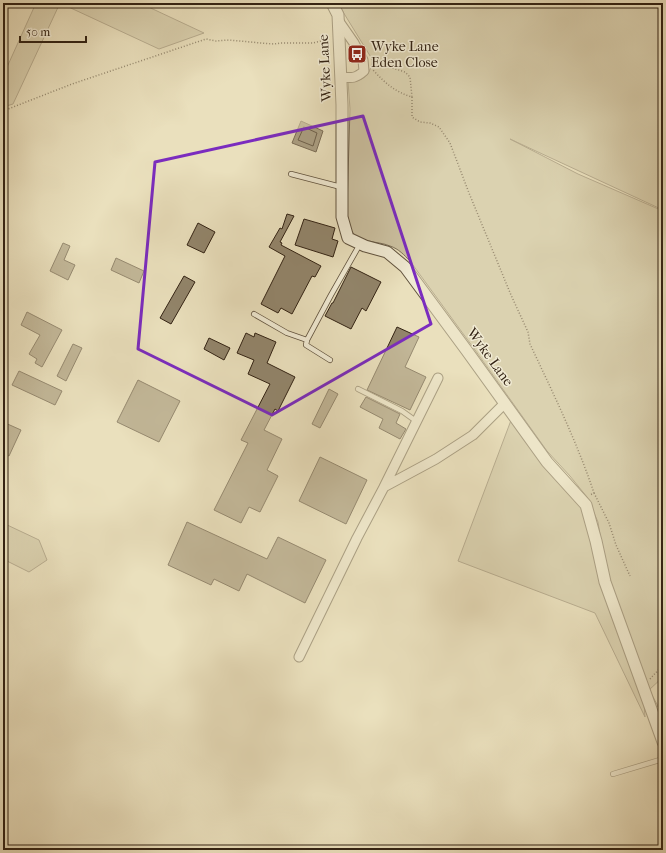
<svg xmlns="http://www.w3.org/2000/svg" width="666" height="853" font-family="'IM FELL French Canon',serif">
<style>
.green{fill:#cbc0a0;stroke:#7e715a}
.water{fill:#ab9f83;stroke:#7b6d56}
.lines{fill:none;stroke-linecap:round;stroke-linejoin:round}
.shore{stroke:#6e604b;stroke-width:1}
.building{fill:#92856b;stroke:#322213}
.service-casing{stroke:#60523e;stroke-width:6}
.minor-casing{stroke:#60523e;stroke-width:11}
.tertiary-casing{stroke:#60523e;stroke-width:13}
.path{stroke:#322213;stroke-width:1.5;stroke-dasharray:1 2;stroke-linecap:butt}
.service{stroke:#f1ebd4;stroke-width:4.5}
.minor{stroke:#f1ebd4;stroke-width:9}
.tertiary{stroke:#f1ebd4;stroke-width:11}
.marked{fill:none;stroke:#7b2cbf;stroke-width:3;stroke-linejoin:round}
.labels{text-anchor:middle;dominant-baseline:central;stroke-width:3;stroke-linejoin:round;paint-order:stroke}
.poi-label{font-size:14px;fill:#322213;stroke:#f1ebd4;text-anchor:start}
.street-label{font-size:14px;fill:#322213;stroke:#f1ebd4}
</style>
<rect width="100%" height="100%" fill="#eae0bd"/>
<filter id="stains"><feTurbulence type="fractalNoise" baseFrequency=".005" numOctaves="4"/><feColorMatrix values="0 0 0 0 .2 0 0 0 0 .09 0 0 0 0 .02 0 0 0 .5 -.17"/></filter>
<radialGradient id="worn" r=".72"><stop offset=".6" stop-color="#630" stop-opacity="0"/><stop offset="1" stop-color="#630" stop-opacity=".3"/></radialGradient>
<path class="green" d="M36 3H140L204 33 159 49 60 3 13 104 3 107V76Z
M348 3H663V210L510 139 578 174 663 211V677L649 690 658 706 655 708 663 724V730L643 688 645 717 595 613 458 561 513 415 586 505 601 541 598 522 587 497 570 476 547 451 475 350 410 261C404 255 399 249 390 246 383 243 377 243 369 241 350 238 348 226 347 209L350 109 348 81C363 83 372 73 372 59L340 7Z
M3 523 39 540 47 560 29 572 3 559Z"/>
<path class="water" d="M301 121 323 131 316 152 292 143Z"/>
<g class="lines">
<path class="shore" d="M304 127 317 133 313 146 298 140 303 129Z"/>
</g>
<path class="building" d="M287 214 294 216 280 242 282 243 281 245 321 266 315 277 312 276 292 314 281 308 278 313 261 304 285 256 269 247 280 228 282 229Z
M304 219 335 228 332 239 338 241 333 257 295 245Z
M198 223 215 232 204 253 187 245Z
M63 243 70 246 64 260 75 265 68 280 50 271Z
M116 258 144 271 139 283 111 270Z
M351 267 381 282 366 311 362 308 351 329 325 316 332 303H333Z
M184 276 195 282 171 324 160 318Z
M27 312 62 330 42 367 35 363 37 359 29 354 40 335 21 325Z
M397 327 419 337 405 367 426 377 410 410 367 390Z
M246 333 254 337 255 333 276 342 267 363 295 377 278 411 275 409 264 430 282 439 267 470 278 476 260 512 249 507 241 523 214 510 248 443 241 440 270 384 248 374 254 360 237 353Z
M209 338 230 348 224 360 204 349Z
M73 344 82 348 66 381 57 376Z
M19 371 62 391 55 405 12 385Z
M138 380 180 401 159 442 117 422Z
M329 389 338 394 320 428 312 424Z
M366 397 400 414 396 423 406 429 400 439 379 428 383 419 360 407Z
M3 422 21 430 9 456 3 453Z
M320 457 367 480 346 524 299 501Z
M187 522 267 559 278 537 326 560 305 603 247 574 239 591 214 579 211 585 168 565Z"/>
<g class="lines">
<defs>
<path id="service" d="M291 174 341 187
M254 314 287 333 307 340
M330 360 306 345 307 340 331 295 360 244
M358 389 402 411 416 421
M613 774 663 759"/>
<path id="minor" d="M338 20 354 43 363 60 364 71C355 79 351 78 341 77
M384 487 438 378
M299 657 357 538 384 487 436 459 473 435 505 403"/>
<path id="tertiary" d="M332 3 338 15 342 105V217L348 238 365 246 387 252 405 267 467 351 547 462 586 505 596 541 605 582 663 742"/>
</defs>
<use href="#service" class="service-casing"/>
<use href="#minor" class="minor-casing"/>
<use href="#tertiary" class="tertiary-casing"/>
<path class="path" d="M371 59H375L383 65 405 72 410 77 412 97C395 92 385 83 373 70
M412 97V117L420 122 430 123 439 127 450 143 469 193 511 295 528 332 530 344C553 393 577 442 594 493L590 495
M3 111 72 84 206 39 216 41 229 40 261 43 274 44 281 43H313L329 39
M594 493 609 523 616 545 630 576
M650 679 663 665"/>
<use href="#service" class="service"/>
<use href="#minor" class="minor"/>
<use href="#tertiary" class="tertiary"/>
</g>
<path d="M0 0H666V853H0ZM363 116 431 324 272 415 138 349 155 162Z" fill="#eae0bd" fill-opacity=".55" fill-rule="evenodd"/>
<path class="marked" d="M363 116 431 324 272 415 138 349 155 162Z"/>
<defs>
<symbol id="bus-square" viewBox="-11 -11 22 22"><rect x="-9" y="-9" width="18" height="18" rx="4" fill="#8f2418" stroke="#f1ebd4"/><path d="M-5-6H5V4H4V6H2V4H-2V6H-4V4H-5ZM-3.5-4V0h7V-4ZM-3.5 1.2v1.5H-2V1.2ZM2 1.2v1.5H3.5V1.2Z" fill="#fff"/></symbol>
</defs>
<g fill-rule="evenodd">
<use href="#bus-square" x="346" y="43" width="22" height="22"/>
</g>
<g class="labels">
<g class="poi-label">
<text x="371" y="46">Wyke Lane<tspan x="371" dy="16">Eden Close</tspan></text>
</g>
<g class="street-label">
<text transform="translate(325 68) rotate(-93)">Wyke Lane</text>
<text transform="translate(490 357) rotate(54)">Wyke Lane</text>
</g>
</g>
<rect width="666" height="853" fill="none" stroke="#eae0bd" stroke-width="16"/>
<rect x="4" y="4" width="658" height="845" fill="none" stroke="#322213" stroke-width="2"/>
<rect x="8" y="8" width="650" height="837" fill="none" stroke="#322213"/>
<path d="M20 36v6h66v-6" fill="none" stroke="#322213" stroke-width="2"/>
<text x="26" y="36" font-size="12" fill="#322213" stroke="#f1ebd4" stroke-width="3" paint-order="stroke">50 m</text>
<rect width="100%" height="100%" filter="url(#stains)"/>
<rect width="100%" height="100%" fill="url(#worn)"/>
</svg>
